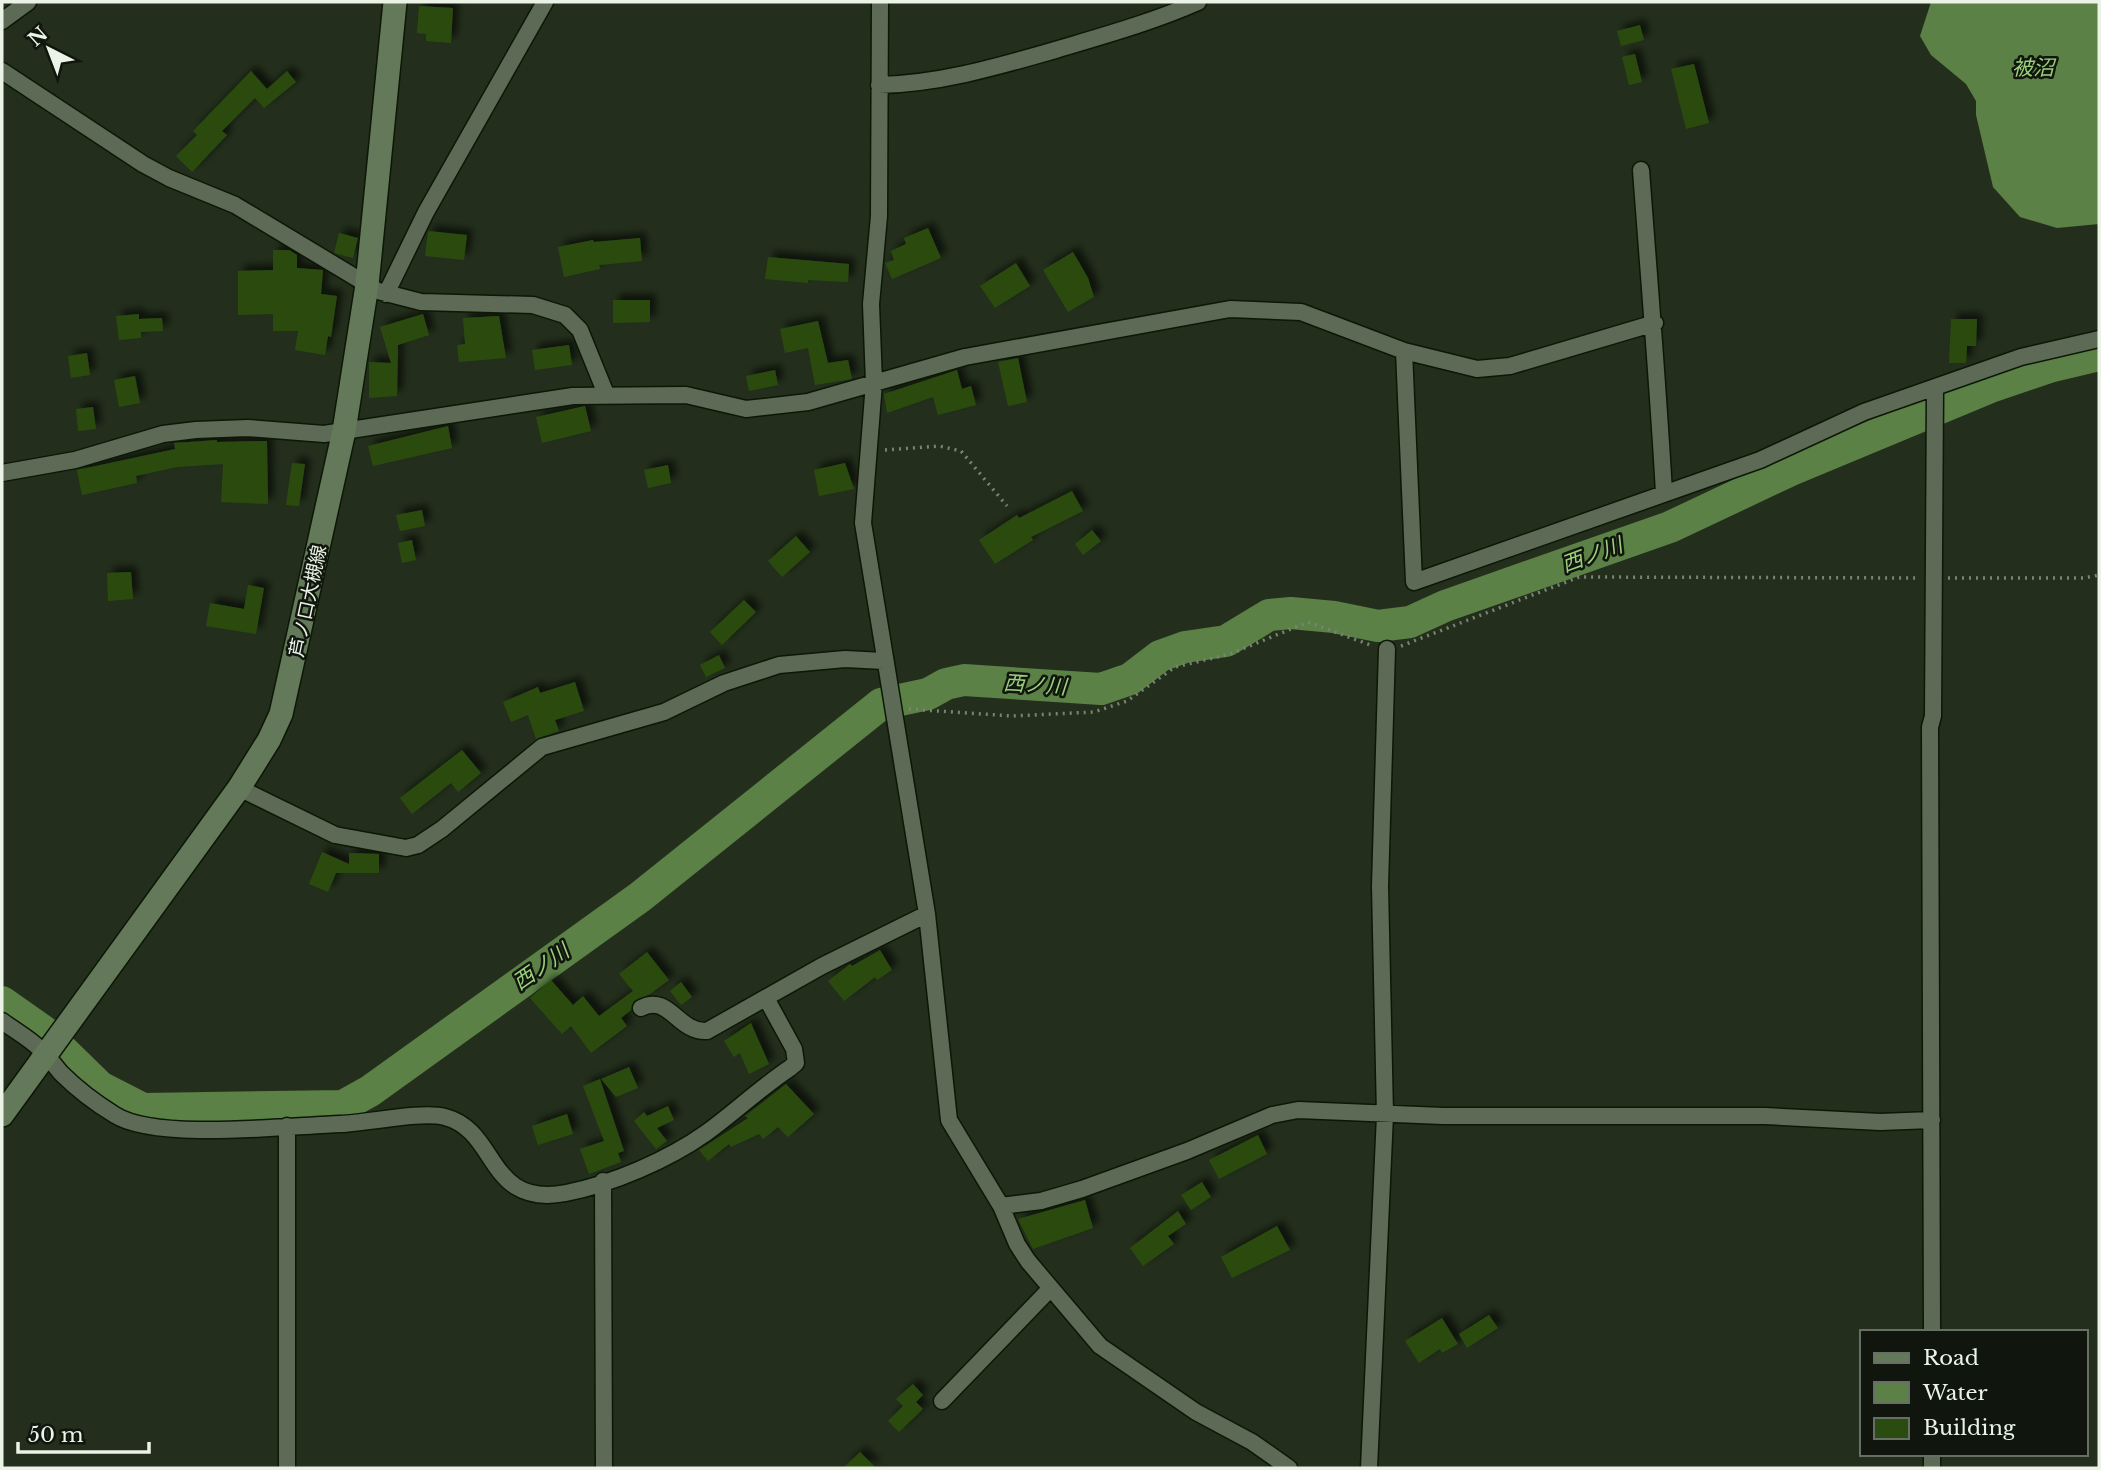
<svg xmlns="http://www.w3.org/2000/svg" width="2101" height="1470" font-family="'Libre Baskerville','Noto Sans JP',serif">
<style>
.water{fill:#5b8146}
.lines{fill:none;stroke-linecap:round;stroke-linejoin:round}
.river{stroke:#5b8146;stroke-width:32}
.building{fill:#2a4c11;filter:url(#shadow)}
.street-casing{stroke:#0c1706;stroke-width:19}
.secondary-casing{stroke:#0c1706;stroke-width:26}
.path{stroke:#7a8474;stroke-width:3.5;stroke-dasharray:2 5;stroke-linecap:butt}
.street{stroke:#5d6a56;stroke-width:16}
.secondary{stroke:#647959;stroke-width:23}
.labels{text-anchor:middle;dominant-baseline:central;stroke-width:5;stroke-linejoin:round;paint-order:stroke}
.street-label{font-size:19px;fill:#eaf3e6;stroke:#10150d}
.water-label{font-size:21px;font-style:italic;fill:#9ad07c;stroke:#10150d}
</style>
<defs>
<filter id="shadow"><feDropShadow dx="6" dy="-6" stdDeviation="3.5" flood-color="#0009"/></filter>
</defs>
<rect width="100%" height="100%" fill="#232f1c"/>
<path class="water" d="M1931 2H2099V224L2057 228 2020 217 1993 187 1976 115V101L1966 84 1931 55 1920 36Z"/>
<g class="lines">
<path class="river" d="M2 1002 46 1033
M60 1048 100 1087 143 1109 343 1106 370 1091 640 897 881 704 928 694 946 684 964 680 1101 689 1130 679 1160 656 1185 647 1226 641 1269 615 1291 613 1334 617 1378 626 1410 622 1445 606 1670 527 1791 470 1993 386 2049 367 2099 355"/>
</g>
<path class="building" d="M419 6 453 8 451 43 426 41V34L417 33Z
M1640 25 1644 40 1621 46 1617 31Z
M1635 54 1642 82 1629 85 1622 57Z
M1694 64 1709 123 1686 129 1671 69Z
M251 71 267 89 287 71 296 82 264 108 255 98 222 131 227 135 192 172 176 156 197 135 193 131Z
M928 228 941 258 892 279 885 263 894 260 891 251 906 244 904 238Z
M428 231 467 235 464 260 425 256Z
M339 233 358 238 353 258 334 253Z
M640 238 642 261 599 265 600 269 564 277 558 247 593 240 594 242Z
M273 250H289L297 255V268L323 270 321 294 337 296 331 337 328 336 325 355 295 350 298 331H273V314L238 315V271L273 270Z
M1073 252 1088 278 1094 297 1068 312 1043 270Z
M768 257 849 264 848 282 808 280V283L765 279Z
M1016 263 1030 286 995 308 980 286Z
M613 300H650V322L613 323Z
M139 314V319L162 318 163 331 141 332V338L119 340 116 316Z
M423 314 429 335 398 345 397 396 369 398V362L391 363 380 327Z
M499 316 506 358 459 362 457 345 465 344 463 318Z
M1951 319H1977L1976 346H1967L1966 363H1949Z
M818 321 828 363 848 360 852 379 815 385 808 348 785 353 780 329Z
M569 345 572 365 535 370 532 350Z
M87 353 90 375 71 378 68 356Z
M1018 358 1027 402 1008 406 998 362Z
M775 370 778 385 749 391 746 376Z
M957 370 962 389 971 386 976 405 938 415 933 397 887 413 884 394Z
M135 376 140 403 119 407 114 380Z
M585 406 591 431 542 443 536 417Z
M93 407 96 429 78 431 76 409Z
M448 426 452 448 373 466 368 446Z
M217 440V442L267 441 268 504 221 502 223 464 177 467 136 476 137 483 82 495 77 470 175 449 174 443Z
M292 463 305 464 299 506 286 505Z
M845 463 854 489 819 496 814 470Z
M668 465 671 483 648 488 644 470Z
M1072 491 1083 511 1031 537 1033 540 995 564 979 540 1017 515 1019 518Z
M422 510 425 526 400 531 396 515Z
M1092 530 1101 541 1083 555 1075 544Z
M796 536 810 552 782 577 768 561Z
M412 540 416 560 402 563 398 543Z
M131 572 133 599 108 601 107 573Z
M248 585 264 588 256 634 206 626 210 603 244 609Z
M744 600 756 612 722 645 710 632Z
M719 655 725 668 706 677 700 665Z
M575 682 584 711 555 720 559 731 536 739 528 715 511 722 503 702 538 687 540 693Z
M462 750 481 773 458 792 451 783 412 814 400 798Z
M322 852 349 864V853L379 854V873H336L328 892 309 884Z
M880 950 892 970 877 980 875 977 844 1001 828 981 850 964 852 966Z
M647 952 669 980 650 994 634 1001 631 1010 621 1018 627 1026 591 1053 571 1026 562 1034 530 998 551 980 573 1005 583 996 599 1016 633 991 619 974Z
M681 982 692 997 681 1005 670 991Z
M751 1023 769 1064 749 1074 740 1053 734 1057 724 1041Z
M629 1067 638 1088 616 1097 601 1079Z
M600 1079 624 1151 618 1153 621 1162 589 1174 580 1149 604 1141 583 1086Z
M786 1084 814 1114 788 1137 778 1127 763 1139 759 1134 731 1147 729 1144 708 1161 699 1150 748 1118 745 1116Z
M668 1106 674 1120 657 1128 667 1141 656 1149 634 1121 644 1112 647 1116Z
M567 1114 573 1134 538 1145 532 1126Z
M1258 1135 1267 1154 1219 1179 1209 1160Z
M1202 1182 1211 1197 1191 1210 1181 1195Z
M1085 1200 1093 1228 1033 1249 1018 1219Z
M1178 1211 1186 1224 1168 1236 1174 1244 1143 1266 1130 1248Z
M1277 1226 1290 1250 1232 1278 1221 1257Z
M1489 1315 1498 1328 1467 1348 1459 1334Z
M1442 1318 1458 1344 1442 1353 1440 1349 1419 1363 1405 1341Z
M913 1384 923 1395 916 1402 923 1409 899 1432 888 1421 903 1406 896 1399Z
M860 1452 876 1468H843Z"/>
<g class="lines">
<defs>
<path id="street" d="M880 2 879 216 871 304 874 383 863 523 927 914 949 1120 1001 1206 1017 1244 1028 1261 1100 1346 1196 1412 1252 1442 1289 1468
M2 21 28 2
M2 71 143 164 169 178 235 205 378 291 421 302 533 305 565 315 580 330 606 394
M879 85C938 84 996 67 1052 51 1102 36 1150 23 1198 2
M1641 170C1649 278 1658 385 1664 493
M386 294 426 212 545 2
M1404 351 1414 582 1760 460 1864 412 2021 357 2099 339
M2 473 75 460 163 434 196 430 248 428 324 434 573 396 686 395 746 409 808 402 965 357 1230 309 1301 312 1404 351 1477 369 1510 366 1655 323
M239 788 335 835 406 848 418 845 442 829 542 747 664 712 724 683 779 665 845 659 884 661
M641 1008C669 993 678 1033 707 1031L822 966 927 914
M2 1021C14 1030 29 1038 40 1049 48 1056 54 1065 61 1073 76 1088 97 1104 115 1115 156 1141 287 1126 340 1124 369 1123 420 1111 445 1117 499 1131 486 1208 566 1193 612 1184 668 1160 706 1133 735 1112 760 1088 790 1068L796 1063 794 1049 766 998
M287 1126V1468
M603 1181 604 1468
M1001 1206 1041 1201 1082 1189 1187 1151 1272 1115 1298 1110 1443 1116H1765L1880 1122 1932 1120
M1932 1332 1930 727 1933 716 1935 390
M942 1401 1050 1289
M1369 1468 1385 1115 1380 886 1387 649
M1932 1468V1454"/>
<path id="secondary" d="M2 1115 239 788 269 740 281 714 344 431 367 285 395 2"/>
</defs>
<use href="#street" class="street-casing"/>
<use href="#secondary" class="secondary-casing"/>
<path class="path" d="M885 450 939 446 961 451 1007 506
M1948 578H2084L2099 575
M1401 646 1579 577 1919 578
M909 709 1012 716 1094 712 1127 701 1175 667 1230 654 1308 622 1373 646"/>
<use href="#street" class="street"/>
<use href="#secondary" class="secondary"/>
</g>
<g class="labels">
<g class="street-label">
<text transform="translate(308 601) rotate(-78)">芦ノ口大槻線</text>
</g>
<g class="water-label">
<text x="2033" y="68">被沼</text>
<text transform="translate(1592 555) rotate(-20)">西ノ川</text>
<text transform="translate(1035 685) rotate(4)">西ノ川</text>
<text transform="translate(541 967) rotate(-35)">西ノ川</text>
</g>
</g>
<rect width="2101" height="1470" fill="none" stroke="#eaf3e6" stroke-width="7"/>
<rect x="1860" y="1330" width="228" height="126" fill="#10150d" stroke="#676e64" stroke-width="2"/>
<rect x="1874" y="1353" width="35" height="10" fill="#647959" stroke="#676e64" stroke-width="2"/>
<text x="1923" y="1365" font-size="21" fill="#eaf3e6">Road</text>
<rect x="1874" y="1382" width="35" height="21" fill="#5b8146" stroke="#676e64" stroke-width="2"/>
<text x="1923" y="1400" font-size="21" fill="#eaf3e6">Water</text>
<rect x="1874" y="1418" width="35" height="21" fill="#2a4c11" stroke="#676e64" stroke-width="2"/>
<text x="1923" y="1435" font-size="21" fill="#eaf3e6">Building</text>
<g transform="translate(49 49) rotate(318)" stroke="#10150d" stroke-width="5" paint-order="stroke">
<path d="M0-5L12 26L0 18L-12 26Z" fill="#eaf3e6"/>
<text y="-10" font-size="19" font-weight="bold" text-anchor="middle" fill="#eaf3e6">N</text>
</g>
<path d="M18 1442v10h131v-10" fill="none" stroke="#eaf3e6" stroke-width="3.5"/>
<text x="28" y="1442" font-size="21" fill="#eaf3e6" stroke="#10150d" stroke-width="5" paint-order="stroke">50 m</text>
</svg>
